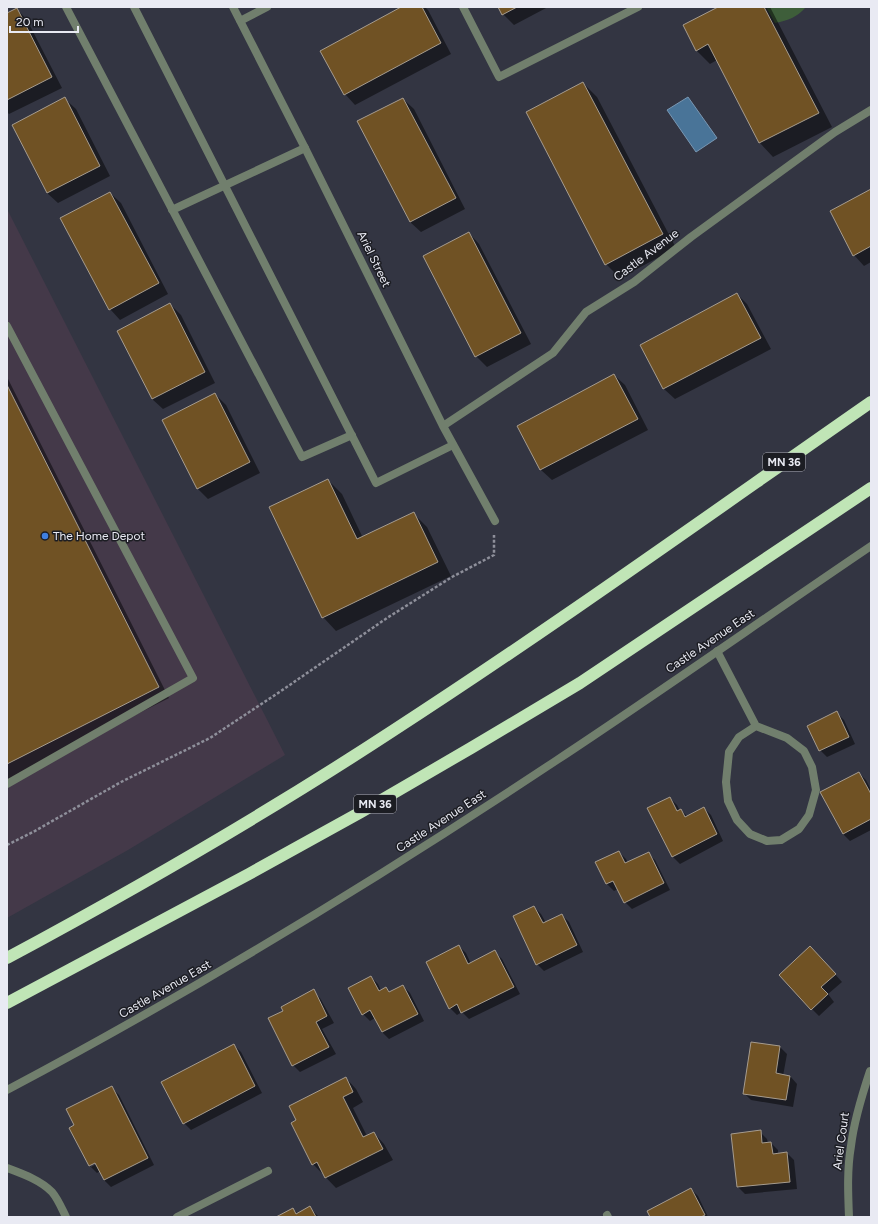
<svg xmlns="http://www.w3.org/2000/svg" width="878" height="1224" font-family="Figtree,sans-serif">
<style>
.commercial{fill:#443949}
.green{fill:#3e5e3a}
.water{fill:#497498;stroke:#7997b3}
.shadow{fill:#0007;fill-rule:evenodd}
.building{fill:#705224;stroke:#a69c8f}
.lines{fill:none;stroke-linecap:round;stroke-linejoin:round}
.path{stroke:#8e8f9a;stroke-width:2.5;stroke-dasharray:3 2;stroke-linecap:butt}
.service{stroke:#717f6d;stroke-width:8}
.minor{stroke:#717f6d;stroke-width:8}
.tertiary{stroke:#717f6d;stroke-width:8}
.motorway{stroke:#c0e5b6;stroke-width:12}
.shop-dot{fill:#3f7fe0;stroke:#1c1d23;stroke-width:1.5}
.labels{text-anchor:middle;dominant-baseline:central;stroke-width:3;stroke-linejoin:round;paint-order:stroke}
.shield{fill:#1c1d23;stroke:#acacb5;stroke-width:1}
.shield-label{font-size:11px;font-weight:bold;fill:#e9eaf3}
.street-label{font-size:12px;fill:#e9eaf3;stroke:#1c1d23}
.poi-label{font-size:12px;fill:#e9eaf3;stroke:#1c1d23;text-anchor:start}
</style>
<rect width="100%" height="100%" fill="#333542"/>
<path class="commercial" d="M7 209 285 755 128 850 7 918Z"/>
<path class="green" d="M766 7H806C796 18 789 20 775 23Z"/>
<path class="water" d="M688 97 717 138 696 152 667 110Z"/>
<path class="shadow" d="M403 7H425L428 10 451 54 355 105 345 94Z
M499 7H548L514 25 503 14Z
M720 7H770L832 127 773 157 760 143 717 60 710 64 696 50Z
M17 9 27 20 62 88 9 114 7 112V14Z
M583 83 597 97 676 248 620 278 606 264Z
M65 99 76 109 110 176 58 203 47 193Z
M403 99 414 109 465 209 421 232 410 222Z
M871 190V262L864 266 854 255Z
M110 193 121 203 168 294 120 320 110 309Z
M469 233 479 244 531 344 487 367 476 356Z
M737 294 747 304 771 349 675 399 664 389 641 346Z
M170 304 181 315 215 383 163 409 152 399 118 331Z
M614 375 625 385 648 430 552 480 541 470 518 427Z
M7 377 169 698 7 780Z
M215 394 226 405 260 473 208 499 198 489Z
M328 480 342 494 363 538 413 513 427 527 451 576 336 631 323 617Z
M837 713 844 720 855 744 827 757 820 750Z
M859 773 866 780 871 790V830L850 841 843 834 822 793Z
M670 798 677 805 680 811 681 810 688 817 704 808 711 815 723 841 680 864 673 857Z
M619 852 626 859 628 863 648 853 655 860 670 890 632 909 625 902 618 889 614 891 607 884 597 863Z
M534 907 541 914 546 923 562 915 569 922 583 952 544 971 537 964Z
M459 946 466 953 471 964 495 952 502 959 520 994 469 1019 462 1012 457 1015 450 1008Z
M817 954 842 982 828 994 834 1002 819 1016 812 1009Z
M371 977 378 984 381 991 386 988 390 992 403 986 410 993 424 1021 389 1039 382 1032 375 1018 370 1021 363 1014Z
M313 991 320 998 334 1023 322 1029 336 1054 300 1072 293 1065 284 1011Z
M234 1045 241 1052 262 1093 191 1130 184 1123Z
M780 1047 787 1054 783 1076H790L797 1084 793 1107 751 1100 744 1093Z
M346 1078 356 1089 363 1102 353 1108 367 1136 374 1133 384 1144 393 1160 336 1188 313 1164 298 1120Z
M112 1088 119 1095 154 1165 111 1187 104 1180 100 1171 97 1173 90 1166 71 1128 76 1126ZM99 1160 100 1162 91 1167V1164Z
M760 1132 767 1139 768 1143H771L778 1150V1154L787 1153 794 1160 797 1189 745 1194 738 1187Z
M691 1189 698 1196 708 1217H652Z
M310 1208 319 1217H278L293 1209 298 1214Z"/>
<path class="building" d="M401 7H422L441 43 344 95 320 51Z
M498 7H517L502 15Z
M718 7H764L819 113 759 143 708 44 696 51 683 25Z
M17 8 52 77 7 100V13Z
M583 82 663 234 605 265 526 112Z
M65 97 100 166 47 193 12 125Z
M403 98 456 198 410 222 357 121Z
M871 189V246L853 256 830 211Z
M110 192 159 283 109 310 60 218Z
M469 232 521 333 475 357 423 256Z
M737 293 761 338 663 389 640 345Z
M170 303 205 372 152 399 117 331Z
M614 374 638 419 540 470 517 426Z
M7 385 159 687 7 764Z
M215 393 250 462 197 489 162 420Z
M328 479 357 539 414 512 438 562 322 618 269 507Z
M837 711 849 737 819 751 807 726Z
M859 772 871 794V819L843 834 820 792Z
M670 797 677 811 681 809 685 817 704 807 717 834 672 857 647 808Z
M619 851 625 863 649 852 664 883 624 903 613 881 606 884 595 862Z
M534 906 543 923 562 914 577 945 536 965 513 916Z
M459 945 468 964 495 950 514 987 461 1013 457 1004 449 1009 426 962Z
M810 946 836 974 821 987 828 994 811 1010 779 975Z
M371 976 379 991 386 987 389 992 403 985 418 1014 382 1032 370 1010 362 1015 348 988Z
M314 989 327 1016 316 1022 329 1047 292 1066 268 1018 283 1011 281 1007Z
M751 1042 780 1046 776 1073 790 1076 786 1100 743 1094Z
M234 1044 255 1086 183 1124 161 1082Z
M346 1077 353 1092 343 1097 363 1137 374 1132 383 1149 325 1178 317 1162 312 1165 291 1123 296 1120 289 1106Z
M112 1086 148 1158 104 1180 95 1163 89 1166 69 1128 74 1125 66 1109Z
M761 1130 762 1143 771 1142 773 1154 787 1152 790 1182 737 1187 731 1134Z
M691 1188 705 1215 701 1217H650L647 1211Z
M310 1206 316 1217H276L293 1208 296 1214Z"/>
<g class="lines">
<path class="path" d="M7 845 33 832 121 782 210 738 281 691 387 618 452 577 494 555V535"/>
<path class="service" d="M66 7 302 457 352 435
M134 7 376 483 453 445
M463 7 499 77 638 7
M172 210 305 148
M7 326 193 678 7 784
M717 651 756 726 787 738 804 751 812 767 816 790 809 815 799 829 781 840 767 841 750 834 737 820 728 801 726 782 729 752 739 737 756 726
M607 1215 608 1217"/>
<path class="minor" d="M233 7 305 148 443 426 495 521
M240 21 267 7
M443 426 553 353 586 312 634 282 691 237 835 132 871 110
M7 1168C23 1174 40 1180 52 1192 58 1199 62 1209 66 1217
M177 1217 268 1171
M849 1217C848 1193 847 1169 851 1146 854 1120 862 1095 870 1071"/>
<path class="tertiary" d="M7 1090C196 990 379 878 557 760 663 690 766 617 871 546"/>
<path class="motorway" d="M7 958C139 887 269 812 394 730 556 625 713 512 871 402
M7 1003 249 874 361 812 471 748 580 683 871 488"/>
</g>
<circle class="shop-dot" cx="45" cy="536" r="4"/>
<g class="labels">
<g class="shield">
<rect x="763" y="453" width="42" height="18" rx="3"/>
<rect x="354" y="795" width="42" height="18" rx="3"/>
</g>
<g class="shield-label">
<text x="784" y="462">MN 36</text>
<text x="375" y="804">MN 36</text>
</g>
<g class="street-label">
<text transform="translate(646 255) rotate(-37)">Castle Avenue</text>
<text transform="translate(374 259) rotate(64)">Ariel Street</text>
<text transform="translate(710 641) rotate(-34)">Castle Avenue East</text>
<text transform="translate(441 821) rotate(-33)">Castle Avenue East</text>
<text transform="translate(165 989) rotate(-30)">Castle Avenue East</text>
<text transform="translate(841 1141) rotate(-82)">Ariel Court</text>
</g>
<g class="poi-label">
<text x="53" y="536">The Home Depot</text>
</g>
</g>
<rect width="878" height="1224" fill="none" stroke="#e9eaf3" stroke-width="16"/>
<path d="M10 26v6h68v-6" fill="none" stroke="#e9eaf3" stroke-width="2"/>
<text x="16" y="26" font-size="12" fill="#e9eaf3" stroke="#1c1d23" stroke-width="3" paint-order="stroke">20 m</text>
</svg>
